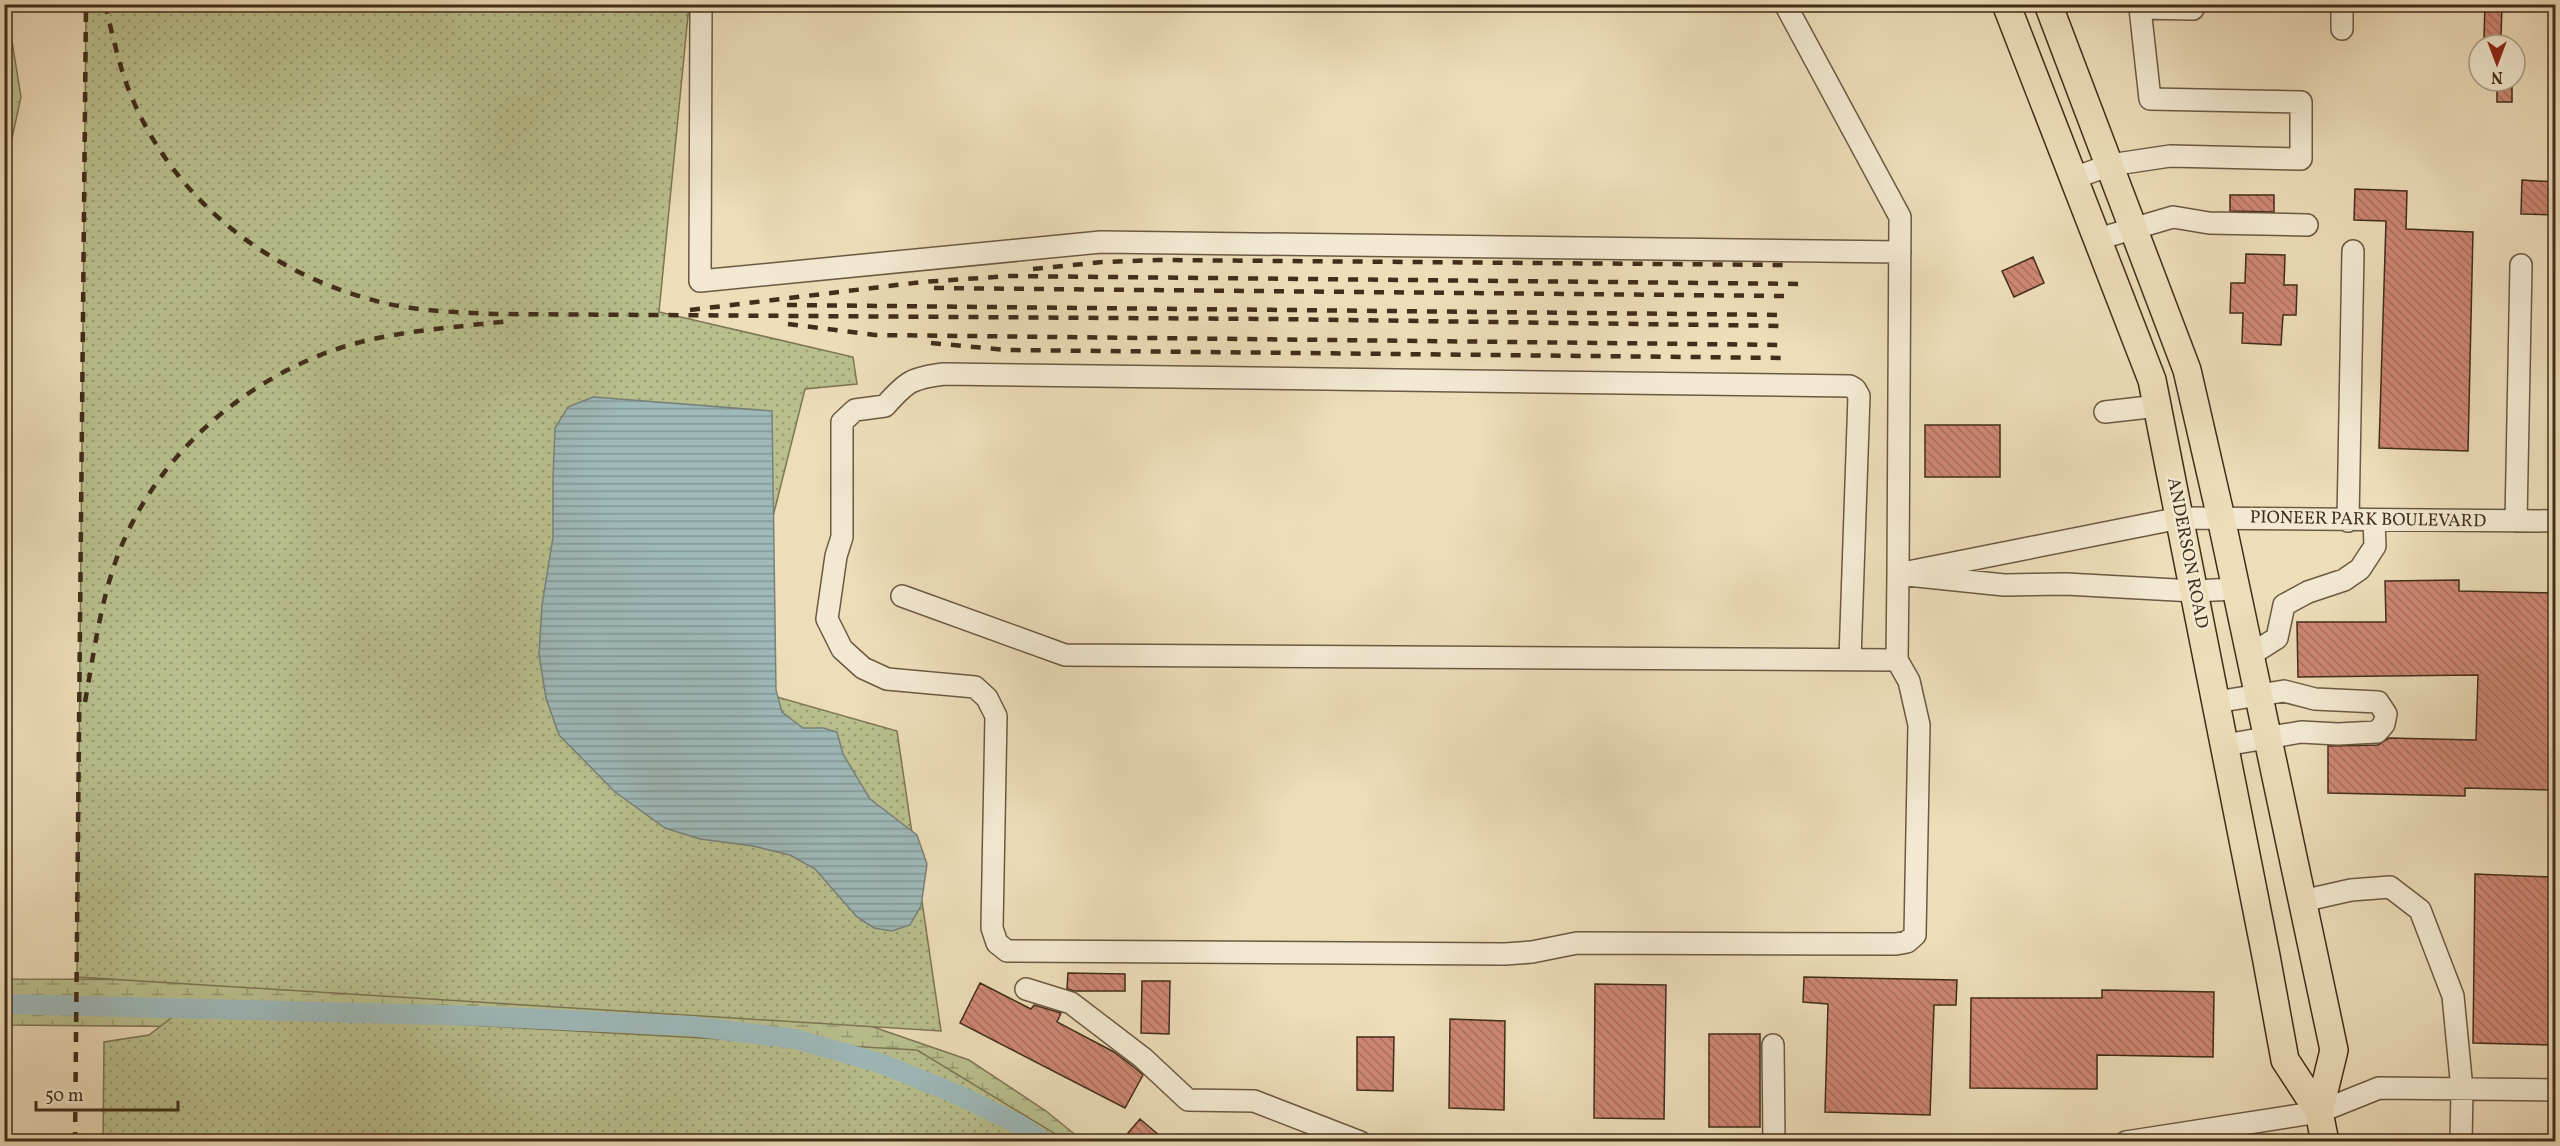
<svg xmlns="http://www.w3.org/2000/svg" width="2560" height="1146" font-family="Vollkorn,serif">
<style>
.wetland{fill:url(#wetland-marsh);stroke:#7d7654;stroke-width:1.5}
.park{fill:url(#park-dots);stroke:#7d7654;stroke-width:1.5}
.water{fill:url(#water-rules);stroke:#79817a;stroke-width:1.5}
.lines{fill:none;stroke-linecap:round;stroke-linejoin:round}
.canal{stroke:#9eb9ba;stroke-width:20}
.building{fill:url(#building-back-hatch);stroke:#412d19;stroke-width:1.5}
.minor-casing{stroke:#6c5941;stroke-width:24}
.major-casing{stroke:#412d19;stroke-width:30}
.minor{stroke:#f3e9d2;stroke-width:21}
.major{stroke:#edddb9;stroke-width:27}
.rail{stroke:#412d19;stroke-width:4.5;stroke-dasharray:10 10;stroke-linecap:butt}
.labels{text-anchor:middle;dominant-baseline:central;stroke-width:5;stroke-linejoin:round;paint-order:stroke}
.street-label{font-size:18px;fill:#412d19;stroke:#f3e9d2}
</style>
<defs>
<pattern id="wetland-marsh" width="20" height="14" patternUnits="userSpaceOnUse" patternTransform="scale(1.5)"><rect width="20" height="14" fill="#b9c08e"/><path d="M1 5h8M5 5V1M11 12h8M15 12V8" fill="none" stroke="#989c73"/></pattern>
<pattern id="park-dots" width="8" height="8" patternUnits="userSpaceOnUse" patternTransform="scale(1.5)"><rect width="8" height="8" fill="#b9c08e"/><path d="M2 2h.1M6 6h.1" fill="none" stroke="#989c73" stroke-width="1.8" stroke-linecap="round"/></pattern>
<pattern id="water-rules" width="6" height="5" patternUnits="userSpaceOnUse" patternTransform="scale(1.5)"><rect width="6" height="5" fill="#9eb9ba"/><path d="M0 2.5h6" fill="none" stroke="#829796"/></pattern>
<pattern id="building-back-hatch" width="6" height="6" patternUnits="userSpaceOnUse" patternTransform="scale(1.5)"><rect width="6" height="6" fill="#ce8774"/><path d="M-1 5l2 2M0 0l6 6M5-1l2 2" fill="none" stroke="#a96f5e"/></pattern>
</defs>
<rect width="100%" height="100%" fill="#edddb9"/>
<filter id="stains"><feTurbulence type="fractalNoise" baseFrequency=".00333" numOctaves="4"/><feColorMatrix values="0 0 0 0 .2 0 0 0 0 .09 0 0 0 0 .02 0 0 0 .5 -.17"/></filter>
<radialGradient id="worn" r=".72"><stop offset=".6" stop-color="#630" stop-opacity="0"/><stop offset="1" stop-color="#630" stop-opacity=".3"/></radialGradient>
<path class="wetland" d="M6 4 21 97 5 170 4 5Z
M4 767 7 770 9 979 489 981 856 1021 969 1060 1046 1111 1083 1141H985L908 1092 559 1030 5 1025Z"/>
<path class="park" d="M86 5H689L659 312 853 357 857 384 805 389 731 684 897 731 941 1031 77 977Z
M183 1009 917 1050 1067 1141H103L104 1042 149 1035Z"/>
<path class="water" d="M593 397 772 411 776 690 782 712 803 728H823L837 732 843 754 870 799 917 835 927 864 921 906 910 925 892 931 874 928 857 917 815 869 790 855 753 846 700 839 665 828 615 792 559 735 546 698 539 655 542 605 553 537V477L555 428 568 407Z"/>
<g class="lines">
<path class="canal" d="M4 1004 479 1016 691 1026 795 1039 880 1063 961 1096 1018 1124 1044 1142"/>
</g>
<path class="building" d="M2485 4H2502L2501 38H2484Z
M2497 81H2512V102H2497Z
M2522 180 2556 182V215L2521 214Z
M2355 189 2407 191 2406 229 2473 232 2468 451 2379 448 2386 221 2354 220Z
M2230 195H2274V212L2230 211Z
M2246 254 2285 255 2284 285H2297L2296 315H2283L2281 345 2242 343 2243 313H2230L2231 283H2245Z
M2033 257 2044 283 2014 297 2002 271Z
M1925 425H2000V477H1925Z
M2459 580V591L2556 593V790L2465 788V796L2328 793V746L2378 745 2389 738 2476 740 2478 675 2298 677 2297 622H2386L2385 581Z
M2475 874 2551 877 2549 1045 2473 1043Z
M1068 973 1125 974V991H1074L1067 989Z
M1804 977 1957 980 1956 1005H1934L1930 1115 1825 1112 1828 1004 1803 1002Z
M1142 981H1170L1169 1034 1141 1033Z
M980 983 1031 1009 1034 1005 1061 1013 1057 1022 1114 1052 1135 1068 1143 1075 1125 1108 960 1023Z
M1595 984 1666 985 1664 1119 1594 1118Z
M2102 990 2214 992 2213 1057 2097 1055V1089L1970 1088 1971 998H2102Z
M1450 1019 1505 1021 1504 1110 1449 1108Z
M1709 1034H1760V1127H1709Z
M1357 1037H1394L1393 1091 1357 1090Z
M1140 1119 1167 1142H1138L1128 1133Z"/>
<g class="lines">
<defs>
<path id="minor" d="M701 4 700 281 1101 242 1900 252
M1785 4 1900 217 1898 574 2180 518 2556 521
M2342 29V4
M2074 178 2110 165 2170 156 2301 159V102L2150 99 2140 8 2193 9V4
M2098 239 2173 217 2209 223 2307 225
M2105 412 2158 406
M2348 521 2353 251
M2516 521 2521 265
M902 596 1065 655 1897 660 1898 574 2004 585 2066 584 2194 591 2236 589
M2250 655 2277 638 2284 605 2308 592 2344 580 2360 569 2375 546 2374 521
M1850 659 1859 396 1855 389 1850 386 944 374C912 378 907 381 885 406L855 410 842 422V537L836 556 827 619 842 649 863 668 887 679 975 687 987 698 996 716 992 928 997 943 1007 951 1505 954 1532 952 1577 943 1896 944 1907 942 1915 935 1919 725 1909 681 1897 660
M2216 702 2284 691 2315 699 2378 702 2386 714 2384 724 2377 732 2338 734 2301 732 2225 745
M2302 901 2351 890 2390 887 2420 910 2453 996 2462 1089 2461 1142
M1026 989 1071 1003 1143 1058 1188 1100 1254 1101 1360 1142
M1773 1045 1774 1142
M2126 1142 2319 1112 2379 1088 2556 1090"/>
<path id="major" d="M2006 4 2152 380 2266 956 2285 1060 2319 1112
M2048 4 2187 370 2221 518 2334 1050 2319 1112 2325 1142"/>
</defs>
<use href="#minor" class="minor-casing"/>
<use href="#major" class="major-casing"/>
<use href="#minor" class="minor"/>
<use href="#major" class="major"/>
<path class="rail" d="M105 4C112 33 118 61 128 88 168 193 261 269 369 299 409 311 453 312 495 314L1272 319 1786 326
M1033 269 1102 262 1159 260 1786 265
M934 288 1786 296
M787 305 1786 315
M690 310 922 282 1010 276 1807 284
M788 324 875 335 1786 345
M931 343 1007 350 1786 358
M85 702C93 658 99 612 113 569 146 467 232 387 331 351 387 331 450 328 509 321
M75 1142 86 4"/>
</g>
<g class="labels">
<g class="street-label">
<text transform="translate(2368 520) rotate(1)">PIONEER PARK BOULEVARD</text>
<text transform="translate(2187 553) rotate(79)">ANDERSON ROAD</text>
</g>
</g>
<rect width="2560" height="1146" fill="none" stroke="#edddb9" stroke-width="24"/>
<rect x="6" y="6" width="2548" height="1134" fill="none" stroke="#412d19" stroke-width="3"/>
<rect x="12" y="12" width="2536" height="1122" fill="none" stroke="#412d19" stroke-width="1.5"/>
<g transform="translate(2497 63) rotate(180)"><circle r="28" fill="#f3e9d2" stroke="#ac9e88" stroke-width="1.5"/>
<path d="M0-4.5L10 22L0 15L-10 22Z" fill="#8f2418"/>
<text y="-9" font-size="16" font-weight="bold" text-anchor="middle" fill="#412d19">N</text>
</g>
<path d="M36 1101v9h142v-9" fill="none" stroke="#412d19" stroke-width="3"/>
<text x="45" y="1101" font-size="18" fill="#412d19" stroke="#f3e9d2" stroke-width="4.5" paint-order="stroke">50 m</text>
<rect width="100%" height="100%" filter="url(#stains)"/>
<rect width="100%" height="100%" fill="url(#worn)"/>
</svg>
